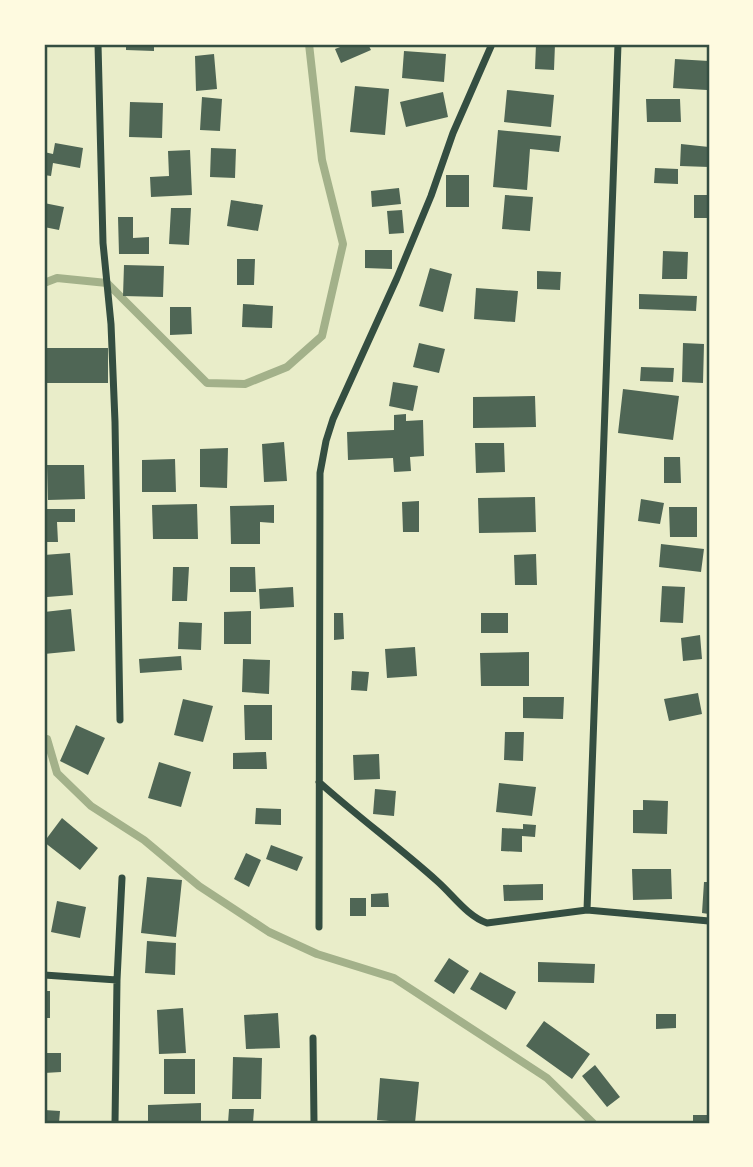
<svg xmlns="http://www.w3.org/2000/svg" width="753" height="1167" font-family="Cabin,sans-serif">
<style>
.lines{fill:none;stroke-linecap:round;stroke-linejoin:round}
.stream{stroke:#a3b18a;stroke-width:8}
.building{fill:#4f6655}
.minor{stroke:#344e41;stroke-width:7}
.neatline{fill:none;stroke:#344e41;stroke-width:2.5}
</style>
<rect width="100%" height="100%" fill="#e9edc9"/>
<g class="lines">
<path class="stream" d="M44 283 57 278 107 283 207 383 245 384 287 367 322 336 343 244 322 160 309 44
M44 739H47L57 773 91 806 144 840 199 886 269 932 317 954 394 978 547 1078 593 1123"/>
</g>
<path class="building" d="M126 44H154V51L126 50Z
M348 44H368L371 50 341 63 335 49Z
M536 44H555L554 70 535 69Z
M404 51 446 54 444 82 402 78Z
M214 54 217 89 196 91 195 56Z
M675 59 709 61 707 90 673 88Z
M355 86 389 89 385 135 350 132Z
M507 90 554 95 551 127 504 122Z
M443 92 448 117 406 127 400 102Z
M202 97 222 99 220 131 200 130Z
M646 99H680L681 122H647Z
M130 102 163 103 162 138 129 137Z
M498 130 561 136 559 152 530 149 527 190 493 187Z
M55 143 83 148 80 168 53 163 51 176 44 175V152L53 154Z
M681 144 709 147V167L680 166Z
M211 148 236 149 235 178 210 177Z
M190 150 192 195 151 197 150 177 169 176 168 151Z
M655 168 678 169V184L654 183Z
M446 175H469V207H446Z
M399 188 401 204 372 207 371 191Z
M505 195 533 197 530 231 502 229Z
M694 195H707L708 218H694Z
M231 200 263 205 258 231 227 226Z
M44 203 64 207 59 230 44 227Z
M171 208H191L189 245 169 244Z
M402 210 404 233 389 234 387 211Z
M118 217H133V238L149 237V254H119Z
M365 250H392V269L365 268Z
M663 251 688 252 687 279H662Z
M237 259H255L254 285H237Z
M124 265 164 266 163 297 123 296Z
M430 268 452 274 443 312 419 306Z
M537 271 561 272 560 290 537 289Z
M476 288 518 291 515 322 474 319Z
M639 294 697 296 696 311 639 309Z
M243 304 273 306 272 328 242 327Z
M170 307H191L192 334 170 335Z
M419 343 445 349 439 373 413 367Z
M683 343 704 344 703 383 682 382Z
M44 348H108V383H44Z
M641 367 674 368 673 382 640 381Z
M393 382 418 386 413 411 389 406Z
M623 389 679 396 673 440 618 433Z
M535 396 536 427 473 428V397Z
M406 414V421L423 420 424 456 410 457 411 471 394 472 393 458 348 460 347 432 394 430V415Z
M284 442 287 481 264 482 262 444Z
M475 443H504L505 472 476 473Z
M228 448 227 488 200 487V449Z
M664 457H680L681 483H664Z
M175 459 176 492H142V460Z
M47 465H84L85 499 48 500Z
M535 497 536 532 479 533 478 498Z
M641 499 664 503 660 524 638 521Z
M419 501V532H403L402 502Z
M197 504 198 539H153L152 505Z
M274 505V523L260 522V544H231L230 506Z
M669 507H697V537H670Z
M44 509H75V522H57L58 542H44Z
M661 544 704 549 701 572 659 567Z
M70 553 73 595 47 597 44 555Z
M536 554 537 585H515L514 555Z
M173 567H189L187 601H172Z
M230 567H255L256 592H230Z
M662 586 685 587 683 623 660 622Z
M293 587 294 607 260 609 259 589Z
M71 609 75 651 44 654V612Z
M251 611V644H224V612Z
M334 613H343L344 639 334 640Z
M481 613H508V633H481Z
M179 622 202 623 201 650 178 649Z
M700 635 702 659 683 661 681 638Z
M415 647 417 676 387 678 385 649Z
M529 652V686H481L480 653Z
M181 656 182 670 140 673 139 659Z
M243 659 270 660 269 694 242 692Z
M352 671 369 672 367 691 351 690Z
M698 693 702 714 669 721 664 699Z
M523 697H564L563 719 523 718Z
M183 699 213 706 203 742 174 735Z
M244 705H272V740H245Z
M76 725 105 738 88 775 60 761Z
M505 732H524L523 761 504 760Z
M266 752 267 769H233V753Z
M379 754 380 779 354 780 353 755Z
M159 762 191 772 181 807 148 798Z
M499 783 536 787 532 816 496 812Z
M375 789 396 791 394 816 373 814Z
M643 800 668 801 667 834 633 833V810H643Z
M256 808 281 809V825L255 824Z
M62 818 98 848 80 870 44 842Z
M523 824 536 825 535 837 522 836V852L501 851 502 828 523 829Z
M271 845 303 857 297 871 266 859Z
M246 853 261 860 249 887 234 879Z
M632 869H671L672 899 633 900Z
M147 877 182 880 176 937 141 933Z
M704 882H709V914L702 913Z
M543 884V900L504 901 503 885Z
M388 893 389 907H371V894Z
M350 898H366V916H350Z
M57 901 86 907 80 938 51 932Z
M147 941 176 943 175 975 145 973Z
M449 958 469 971 454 994 434 981Z
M538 962 595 964 594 983 538 982Z
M480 972 516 992 506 1010 470 989Z
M44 991H50V1018H44Z
M183 1008 186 1053 159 1054 157 1010Z
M278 1013 280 1048 246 1049 244 1015Z
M656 1014H676V1028L656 1029Z
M544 1021 590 1054 572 1079 526 1046Z
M44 1053H61V1072L44 1073Z
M233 1057 262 1058 261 1099H232Z
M164 1059H195V1094H164Z
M595 1065 620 1097 607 1107 582 1076Z
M380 1078 419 1082 415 1123 377 1120Z
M201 1103V1123H148V1105Z
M229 1109H254L253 1123H228Z
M44 1110 60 1111 59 1123H44Z
M693 1115H709V1123H693Z"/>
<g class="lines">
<path class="minor" d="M98 44 103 243 111 324 115 422 120 720
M319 782C358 817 399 847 437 881 453 895 467 916 487 923L587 910 709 921
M587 910 618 44
M319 927 320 473 326 441 333 419 397 278 431 196 453 133 492 44
M44 975 117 980
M313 1038 314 1123
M115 1123 117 980 122 878"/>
</g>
<rect width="753" height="1167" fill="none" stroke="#fefae0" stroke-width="91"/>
<rect x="46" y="46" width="662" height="1076" class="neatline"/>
</svg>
